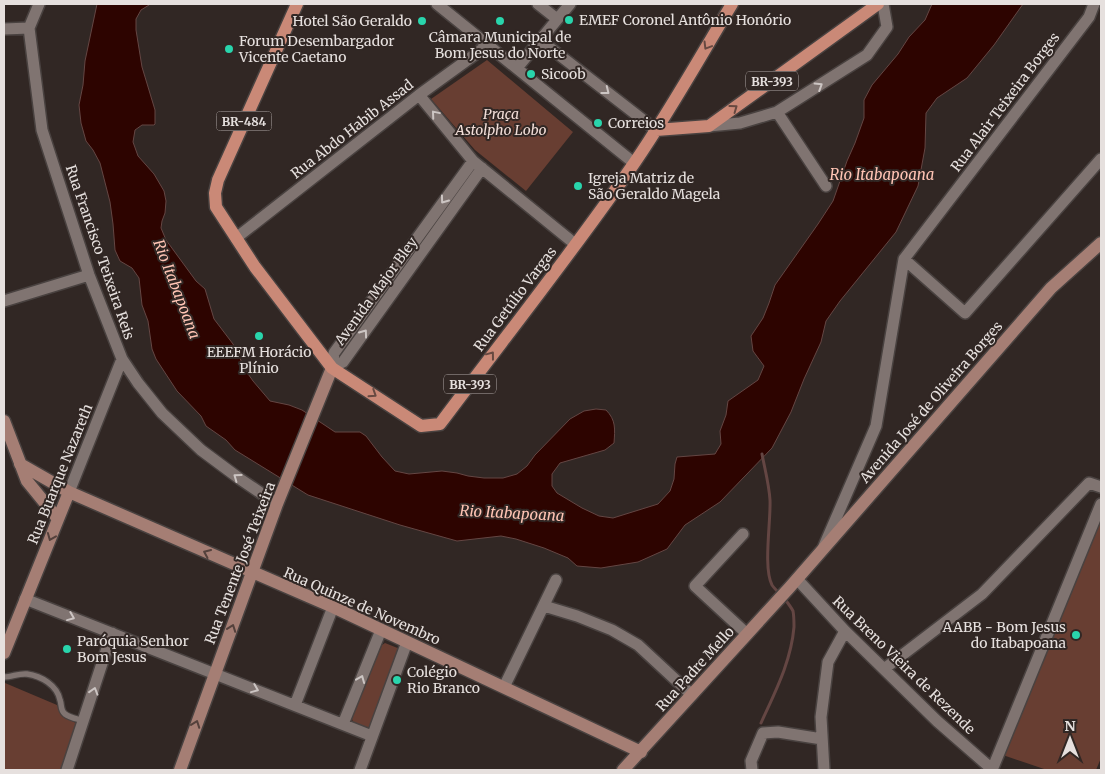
<svg xmlns="http://www.w3.org/2000/svg" width="1105" height="774" font-family="Merriweather,serif">
<style>
.green{fill:#683e32}
.water{fill:#2d0400;stroke:#644643}
.lines{fill:none;stroke-linecap:round;stroke-linejoin:round}
.stream{stroke:#644643;stroke-width:3}
.lane-casing{stroke:#494240;stroke-width:8}
.street-casing{stroke:#494240;stroke-width:14}
.secondary-casing{stroke:#494240;stroke-width:15}
.primary-casing{stroke:#494240;stroke-width:15}
.lane{stroke:#807471;stroke-width:5.5}
.street{stroke:#807471;stroke-width:11}
.secondary{stroke:#a57e74;stroke-width:12}
.primary{stroke:#ca8977;stroke-width:12}
.oneway{stroke:#674941}
.oneway2{stroke:#ccc5c3}
.oneway3{stroke:#54413c}
.poi-dot{fill:#29d5ac;stroke:#312724;stroke-width:2}
.labels{text-anchor:middle;dominant-baseline:central;stroke-width:4;stroke-linejoin:round;paint-order:stroke}
.shield{fill:#312724;stroke:#b0a8a6;stroke-width:1}
.shield-label{font-size:12px;font-weight:bold;fill:#e6e0de}
.poi-label{font-size:14px;fill:#e6e0de;stroke:#312724;text-anchor:start}
.street-label{font-size:14px;fill:#e6e0de;stroke:#312724}
.park-label{font-size:14px;font-style:italic;fill:#f2ded8;stroke:#312724}
.water-label{font-size:15px;font-style:italic;fill:#ffc4b4;stroke:#312724}
</style>
<rect width="100%" height="100%" fill="#312724"/>
<path class="green" d="M487 60 573 132 526 191 475 150 431 99Z
M1101 516V758L1096 770H1047L1000 754Z
M385 643 400 649 371 726 369 729 353 722 351 716 382 645Z
M5 683 57 705 64 717 80 725 64 770H4V685Z"/>
<path class="water" d="M97 4H149V5L141 10 136 19V30L142 67 155 110V124L154 125H142L135 130 133 142 138 156 154 174 164 191 166 201 165 213 162 221 161 228 166 240 196 281 205 289 214 319 233 344 246 371 253 381 270 401 289 405 302 410 335 432H360L366 436 382 457 395 471 409 474 442 471 457 473 468 476 484 478H503L517 474 527 466 535 455 570 419 584 411 596 409 606 410C616 420 615 429 614 443L605 450 560 463 552 474V486L557 493 582 508 599 516 613 518 658 504 670 491 674 479 675 464 677 457 715 454 721 444 720 431 726 415 728 401 758 380 764 366 753 351 751 336 763 318 769 303 775 285 818 224 833 201 847 161 855 143 864 118V100L872 85 898 54 909 37 925 20 932 4H1023L994 45 967 78 937 98 926 113 925 148 918 186 896 232 840 301 826 321 821 342 804 379 791 412 772 448 720 502 685 525 667 549 638 562 601 568 577 566 568 558 544 548 516 539 501 536 457 541 400 525 308 495 235 450 226 440 206 426 201 416 177 391 156 359 152 349 148 321 142 305 139 278 132 268 120 261 115 250 113 224 110 202 100 163 93 150 86 141 81 123 79 105 83 85 85 61Z"/>
<g class="lines">
<path class="stream" d="M762 454C765 470 769 484 770 500 771 521 763 568 772 585 774 588 777 591 780 594
M761 723C775 692 791 662 794 627 794 622 794 616 793 611 791 607 787 602 784 598"/>
<defs>
<path id="lane" d="M4 677C12 677 19 673 27 674 41 676 57 685 60 700 62 705 60 710 65 714 70 718 78 719 84 721"/>
<path id="street" d="M39 4 29 28 42 130 89 275 122 359 138 383 162 413 201 450 240 479 277 504
M437 4 634 163
M538 4 557 19
M4 29 29 28
M540 40 656 130
M517 68 570 4
M419 95 473 161 575 244
M777 112 826 186
M709 126 740 123 777 112 867 55 887 27 883 4
M236 238 419 95 488 45
M904 259 965 313 1101 159
M4 301 89 275
M332 368 334 353 473 161
M332 368 343 362 482 168
M69 492 122 359
M743 534 695 586 747 634
M824 546 876 426 904 259 1089 17 1094 4
M797 579 845 631 937 721 993 770
M25 599 372 736
M544 606 577 616 612 630 638 645 692 695
M884 669 982 594 1089 483 1101 487
M504 687 556 580
M295 705 333 607
M343 724 381 630
M67 770 112 633
M360 770 407 642
M752 770 751 761 763 733 778 732 822 739
M824 770 821 717 828 662 845 631
M992 770 1101 504"/>
<path id="secondary" d="M4 421 27 481 58 519
M20 464 69 492 333 607 641 752
M4 653 69 492
M180 770 277 504 332 368
M623 770 790 587 1051 288 1101 243"/>
<path id="primary" d="M297 4 218 180 215 193 216 207 255 267 332 368 421 426 440 424C505 337 573 252 635 162 670 111 700 57 732 4
M656 130 709 126 878 4"/>
</defs>
<use href="#lane" class="lane-casing"/>
<use href="#street" class="street-casing"/>
<use href="#secondary" class="secondary-casing"/>
<use href="#primary" class="primary-casing"/>
<use href="#lane" class="lane"/>
<use href="#street" class="street"/>
<use href="#secondary" class="secondary"/>
<use href="#primary" class="primary"/>
</g>
<defs><path id="oneway-chevron" d="M-2-3.5L2.5 0L-2 3.5" fill="none" stroke-width="1.6" stroke-linecap="round" stroke-linejoin="round" transform="scale(1.25)"/></defs>
<g class="oneway">
<use href="#oneway-chevron" transform="translate(707 46) rotate(121)"/>
<use href="#oneway-chevron" transform="translate(734 108) rotate(-36)"/>
<use href="#oneway-chevron" transform="translate(491 355) rotate(-53)"/>
<use href="#oneway-chevron" transform="translate(373 394) rotate(33)"/>
</g>
<g class="oneway2">
<use href="#oneway-chevron" transform="translate(819 86) rotate(-32)"/>
<use href="#oneway-chevron" transform="translate(606 91) rotate(38)"/>
<use href="#oneway-chevron" transform="translate(435 114) rotate(-130)"/>
<use href="#oneway-chevron" transform="translate(444 200) rotate(126)"/>
<use href="#oneway-chevron" transform="translate(364 333) rotate(-54)"/>
<use href="#oneway-chevron" transform="translate(237 477) rotate(-144)"/>
<use href="#oneway-chevron" transform="translate(71 617) rotate(22)"/>
<use href="#oneway-chevron" transform="translate(361 679) rotate(-68)"/>
<use href="#oneway-chevron" transform="translate(255 689) rotate(22)"/>
<use href="#oneway-chevron" transform="translate(94 691) rotate(-73)"/>
</g>
<g class="oneway3">
<use href="#oneway-chevron" transform="translate(51 537) rotate(112)"/>
<use href="#oneway-chevron" transform="translate(207 553) rotate(-156)"/>
<use href="#oneway-chevron" transform="translate(232 628) rotate(-70)"/>
<use href="#oneway-chevron" transform="translate(196 724) rotate(-70)"/>
</g>
<g class="poi-dot">
<circle cx="569" cy="20" r="5"/>
<circle cx="422" cy="21" r="5"/>
<circle cx="500" cy="21" r="5"/>
<circle cx="229" cy="49" r="5"/>
<circle cx="531" cy="74" r="5"/>
<circle cx="598" cy="123" r="5"/>
<circle cx="578" cy="186" r="5"/>
<circle cx="259" cy="336" r="5"/>
<circle cx="1076" cy="635" r="5"/>
<circle cx="67" cy="649" r="5"/>
<circle cx="397" cy="680" r="5"/>
</g>
<g class="labels">
<g class="shield">
<rect x="746" y="71.5" width="52" height="19" rx="4"/>
<rect x="216.5" y="111.5" width="55" height="19" rx="4"/>
<rect x="444" y="374.5" width="52" height="19" rx="4"/>
</g>
<g class="shield-label">
<text x="772" y="81">BR-393</text>
<text x="244" y="121">BR-484</text>
<text x="470" y="384">BR-393</text>
</g>
<g class="poi-label">
<text x="579" y="20">EMEF Coronel Antônio Honório</text>
<text x="412" y="21" text-anchor="end">Hotel São Geraldo</text>
<text x="500" y="37" text-anchor="middle">Câmara Municipal de<tspan x="500" dy="16">Bom Jesus do Norte</tspan></text>
<text x="239" y="41">Forum Desembargador<tspan x="239" dy="16">Vicente Caetano</tspan></text>
<text x="541" y="74">Sicoob</text>
<text x="608" y="123">Correios</text>
<text x="588" y="178">Igreja Matriz de<tspan x="588" dy="16">São Geraldo Magela</tspan></text>
<text x="259" y="352" text-anchor="middle">EEEFM Horácio<tspan x="259" dy="16">Plínio</tspan></text>
<text x="1066" y="627" text-anchor="end">AABB - Bom Jesus<tspan x="1066" dy="16">do Itabapoana</tspan></text>
<text x="77" y="641">Paróquia Senhor<tspan x="77" dy="16">Bom Jesus</tspan></text>
<text x="407" y="672">Colégio<tspan x="407" dy="16">Rio Branco</tspan></text>
</g>
<g class="street-label">
<text transform="translate(1005 102) rotate(-53)">Rua Alair Teixeira Borges</text>
<text transform="translate(352 129) rotate(-38)">Rua Abdo Habib Assad</text>
<text transform="translate(100 252) rotate(71)">Rua Francisco Teixeira Reis</text>
<text transform="translate(376 291) rotate(-54)">Avenida Major Bley</text>
<text transform="translate(515 299) rotate(-53)">Rua Getúlio Vargas</text>
<text transform="translate(931 402) rotate(-49)">Avenida José de Oliveira Borges</text>
<text transform="translate(60 474) rotate(-68)">Rua Buarque Nazareth</text>
<text transform="translate(240 563) rotate(-69)">Rua Tenente José Teixeira</text>
<text transform="translate(362 606) rotate(24)">Rua Quinze de Novembro</text>
<text transform="translate(904 665) rotate(44)">Rua Breno Vieira de Rezende</text>
<text transform="translate(695 669) rotate(-48)">Rua Padre Mello</text>
</g>
<g class="park-label">
<text x="501" y="114">Praça<tspan x="501" dy="16">Astolpho Lobo</tspan></text>
</g>
<g class="water-label">
<text x="882" y="174">Rio Itabapoana</text>
<text transform="translate(177 289) rotate(69)">Rio Itabapoana</text>
<text transform="translate(512 513) rotate(3)">Rio Itabapoana</text>
</g>
</g>
<rect width="1105" height="774" fill="none" stroke="#e6e0de" stroke-width="10"/>
<g transform="translate(1070 739)" stroke="#312724" stroke-width="4" paint-order="stroke">
<path d="M0-4L9 19L0 12L-9 19Z" fill="#e6e0de"/>
<text y="-8" font-size="14" font-weight="bold" text-anchor="middle" fill="#e6e0de">N</text>
</g>
</svg>
